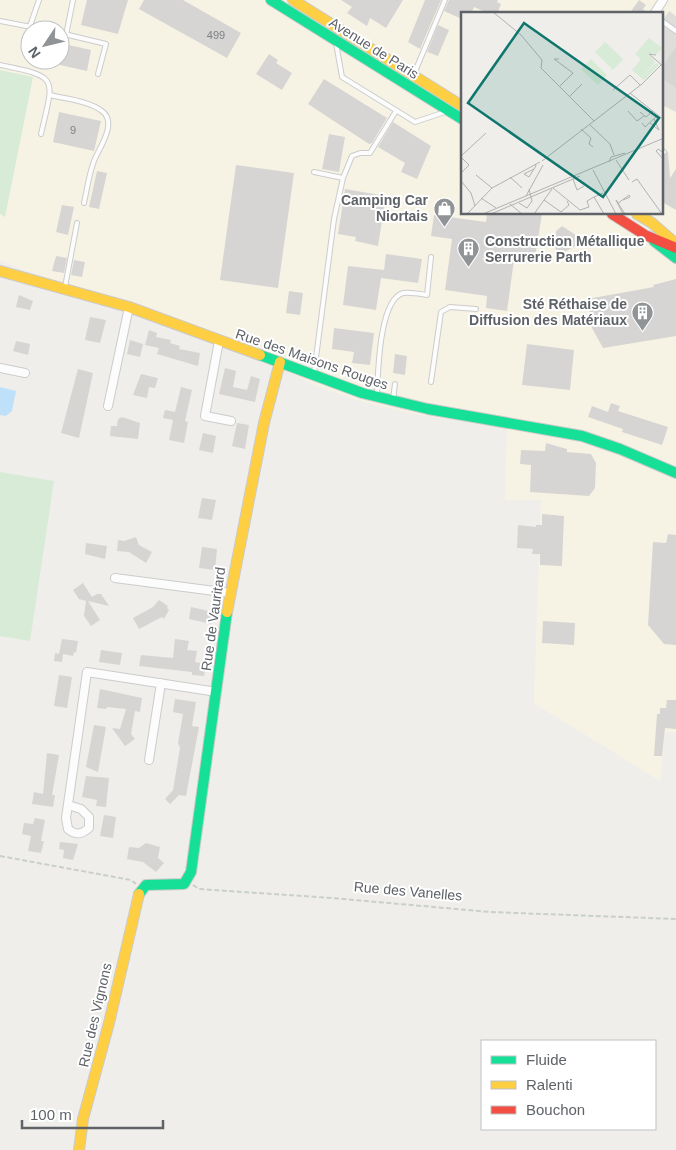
<svg xmlns="http://www.w3.org/2000/svg" width="676" height="1150" font-family="Arial,sans-serif">
<style>
.commercial{fill:#f7f3e4;fill-rule:evenodd}
.industrial{fill:#dfddda}
.green{fill:#d8ebd6}
.water{fill:#bfe0f9}
.building{fill:#d6d5d3}
.lines{fill:none;stroke-linecap:round;stroke-linejoin:round}
.lane-casing{stroke:#cbcccc;stroke-width:6}
.street-casing{stroke:#cbcccc;stroke-width:10}
.fast-casing{stroke:#cacacb;stroke-width:12}
.slow-casing{stroke:#cacacb;stroke-width:12}
.jam-casing{stroke:#cacacb;stroke-width:12}
.path{stroke:#cacfcc;stroke-width:2;stroke-dasharray:5 2.5;stroke-linecap:butt}
.lane{stroke:#fdfcfc;stroke-width:4}
.street{stroke:#fdfcfc;stroke-width:8}
.fast{stroke:#16e098;stroke-width:10}
.slow{stroke:#ffcf43;stroke-width:10}
.jam{stroke:#f24e42;stroke-width:10}
.labels{text-anchor:middle;dominant-baseline:central;stroke-width:4;stroke-linejoin:round;paint-order:stroke}
.number-label{font-size:11px;fill:#7e8184}
.street-label{font-size:14px;fill:#5f6368;stroke:#fff}
.poi-label{font-size:14px;font-weight:bold;fill:#5f6368;stroke:#fff;text-anchor:end}
.inset-road{fill:none;stroke:#b1b2b2;stroke-width:1}
.view{fill:#0f766e;fill-opacity:0.15;stroke:#0f766e;stroke-width:2.5}
.inset-edge{fill:none;stroke:#5f6368;stroke-width:2.5}
</style>
<rect width="100%" height="100%" fill="#efeeea"/>
<path class="commercial" d="M0 0H676V732H665L660 781 534 703 541 500H505L507 428 420 415 359 401 316 386 286 371 279 362 0 261ZM462 14H662V214H462ZM30 30H60V60H30Z"/>
<path class="industrial" d="M669 11 676 16V112L662 105V22Z"/>
<path class="green" d="M0 70 33 77 5 217 0 214Z
M0 472 54 481 30 641 0 636Z"/>
<path class="water" d="M0 387 16 391 12 411 6 416 0 415Z"/>
<path class="building" d="M87 0H128L118 34 81 25Z
M144 0H183L241 33 227 58 139 9Z
M341 0H403L386 28 370 18 367 26 347 13 352 7Z
M425 0H441L420 49 408 42Z
M449 0H498L497 2 501 4 497 14H490L474 7 471 14H462V19L444 11Z
M639 0 646 5 643 9 648 14H629Z
M438 25 449 30 438 56 427 52Z
M60 43 91 50 87 71 60 65Z
M676 47V88L662 78 665 71 662 67Z
M269 54 278 60 276 63 292 73 282 90 256 74Z
M324 79 387 118 372 143 369 144 308 104Z
M59 112 101 121 94 151 53 142Z
M393 122 431 146 417 179 401 172 405 163 378 147Z
M329 134 345 137 339 172 322 169Z
M668 152 670 178 676 169V210L662 202V155Z
M236 165 294 173 278 288 220 280Z
M97 171 107 173 99 209 89 207Z
M345 189 386 196 378 246 355 241 356 237 338 234Z
M62 205 74 207 68 235 56 232Z
M487 214H542L534 263 514 260 507 311 486 308 487 296 445 290 452 239 431 236 434 215 486 222Z
M562 226 585 241 559 255 554 246 556 231Z
M386 254 422 259 418 283 381 278 376 310 343 305 348 266 384 270Z
M56 256 67 258 64 273 52 271Z
M74 260 85 262 82 277 71 275Z
M676 279V336L603 348 592 328 587 299 654 287 653 285Z
M289 291 303 293 300 315 286 313Z
M19 295 33 301 30 310 16 307Z
M90 317 106 320 100 343 85 340Z
M334 328 374 333 370 365 352 363 354 352 332 349Z
M149 330 157 333 156 337 171 340 170 343 180 346 179 349 200 353 198 366 157 354 159 348 145 345Z
M130 340 143 344 140 357 127 354Z
M16 341 30 344 28 355 13 351Z
M527 344 574 350 570 390 522 385Z
M395 354 407 356 405 375 393 373Z
M225 368 236 371 233 387 247 390 251 376 260 379 255 402 219 394Z
M78 369 93 373 79 438 61 433Z
M141 374 158 378 155 388 149 387 147 398 133 395Z
M181 387 192 390 185 421 188 422 184 443 169 440 173 420 163 418 165 410 175 412Z
M611 403 620 406 618 411 668 427 662 445 622 432 623 429 588 417 592 406 608 412Z
M122 417 140 423 138 439 110 436 111 426H117L118 419Z
M237 423 249 425 245 449 232 446Z
M203 433 216 436 213 453 199 450Z
M546 443 567 449V452L591 454 596 463 595 488 589 496 530 492 531 465 520 464 521 450 545 451Z
M202 498 216 500 212 520 198 518Z
M542 514 564 516 562 566 540 565V554H532L533 549 517 548 518 525 536 527V525H542Z
M668 534 676 535V645L664 644 648 625 653 542 666 543Z
M136 537 139 545 152 552 146 563 129 552 117 551 118 540 124 541Z
M86 543 107 546 105 559 85 554Z
M202 547 217 549 215 570 199 568Z
M83 583 92 597 97 594H101L109 606 88 601 100 620 91 626 84 616 86 601 79 599 73 590Z
M159 600 168 606 167 608 169 610 164 619 162 617 139 629 133 618 153 607Z
M191 607 213 612 211 624 189 619Z
M543 621 575 623 574 645 542 643Z
M62 639 78 641 76 653 74 652 73 656 63 654 62 662 54 661 55 653 59 654Z
M175 639 189 641 187 650 197 651 195 662 206 664 204 676 192 675V672L139 666 141 655 173 658Z
M101 650 122 653 120 665 99 662Z
M59 675 72 677 67 708 54 706Z
M100 689 142 698 140 712 135 711 131 734 135 739 125 746 112 728 120 729 126 709 107 707 106 709 97 708Z
M175 699 196 702 192 726 199 727 186 796 179 795 170 804 165 799 173 790 180 748 178 743 183 714 173 712Z
M667 700H676V729L665 728 662 756H654L657 714H660V708H666Z
M94 725 106 727 98 772 86 767Z
M47 753 59 755 52 795H55L53 807 32 804 34 792 43 794Z
M86 776 109 778 106 807 96 806 97 800 82 797Z
M104 815 116 817 113 838 100 836Z
M35 818 45 820 41 841H44L41 853 28 851 31 836 22 834 24 823 33 824Z
M60 842 78 844 73 860 63 858 64 850 59 849Z
M146 843 160 847 158 858 164 863 156 872 143 862 127 859 129 847 139 848Z"/>
<g class="lines">
<defs>
<path id="lane" d="M0 21 47 30
M662 21 676 31
M30 26 39 0
M60 33 106 44 98 74
M66 35 73 0
M336 43 342 77 415 122 445 112
M0 65C60 77 54 77 41 134
M414 74 445 0
M50 95C66 99 89 101 102 111 118 123 99 148 94 161 89 174 87 189 84 203
M662 151 664 152
M314 172 343 178
M65 287 77 223
M314 373 334 219 343 178 352 156 360 153H370L396 111
M431 382 441 312 450 307 476 309
M377 395C378 373 379 300 403 293 411 292 420 294 427 295L431 257
M393 399 395 384"/>
<path id="street" d="M654 14 663 0
M219 341 205 416 231 421
M0 368 25 373
M108 406 129 307
M115 578 230 593
M149 760 161 683
M68 805 81 809 89 817V828C82 834 76 836 68 829L66 818 87 672 217 692"/>
<path id="fast" d="M271 0 462 119
M654 241 676 258
M260 355 362 393 428 409 582 436 620 449 676 473
M139 894 146 885 184 884 191 872 227 612"/>
<path id="slow" d="M293 0 462 106
M637 214 652 223 676 244
M0 271 129 307 260 355
M227 612 264 423 280 362
M79 1150 83 1119 109 1023 139 894"/>
<path id="jam" d="M612 214 645 235 676 248"/>
</defs>
<use href="#lane" class="lane-casing"/>
<use href="#street" class="street-casing"/>
<use href="#fast" class="fast-casing"/>
<use href="#slow" class="slow-casing"/>
<use href="#jam" class="jam-casing"/>
<path class="path" d="M0 856 131 880 136 884
M193 885 199 889 228 891 332 898 490 912 676 919"/>
<use href="#lane" class="lane"/>
<use href="#street" class="street"/>
<use href="#fast" class="fast"/>
<use href="#slow" class="slow"/>
<use href="#jam" class="jam"/>
</g>
<defs>
<symbol id="shop-pin" viewBox="-11 -11 22 30"><path d="M0 17L-7.5 6A9.5 9.5 0 1 1 7.5 6Z" fill="#919496" stroke="#fff"/><path d="M-5-2.5h2.3a2.7 3.5 0 0 1 5.4 0H5L5.5 6h-11ZM-1.5-2.5h3a1.5 2.3 0 0 0-3 0Z" fill="#fff"/></symbol>
<symbol id="building-pin" viewBox="-11 -11 22 30"><path d="M0 17L-7.5 6A9.5 9.5 0 1 1 7.5 6Z" fill="#919496" stroke="#fff"/><path d="M-4-6H4V6H1V3H-1V6H-4ZM-2.5-4.3h1.7v1.8h-1.7ZM.8-4.3h1.7v1.8H.8ZM-2.5-1h1.7V.8h-1.7ZM.8-1h1.7V.8H.8Z" fill="#fff"/></symbol>
</defs>
<g fill-rule="evenodd">
<use href="#shop-pin" x="432" y="196" width="25" height="34"/>
<use href="#building-pin" x="456" y="236" width="25" height="34"/>
<use href="#building-pin" x="630" y="300" width="25" height="34"/>
</g>
<g class="labels">
<g class="number-label">
<text x="216" y="35">499</text>
<text x="73" y="130">9</text>
</g>
<g class="street-label">
<text transform="translate(374 48) rotate(32)">Avenue de Paris</text>
<text transform="translate(312 359) rotate(19)">Rue des Maisons Rouges</text>
<text transform="translate(213 619) rotate(-82)">Rue de Vauritard</text>
<text transform="translate(408 891) rotate(5)">Rue des Vanelles</text>
<text transform="translate(95 1015) rotate(-77)">Rue des Vignons</text>
</g>
<g class="poi-label">
<text x="428" y="200">Camping Car<tspan x="428" dy="16">Niortais</tspan></text>
<text x="485" y="241" text-anchor="start">Construction Métallique<tspan x="485" dy="16">Serrurerie Parth</tspan></text>
<text x="627" y="304">Sté Réthaise de<tspan x="627" dy="16">Diffusion des Matériaux</tspan></text>
</g>
</g>
<g transform="translate(461 12)">
<rect width="202" height="202" fill="#efeeea"/>
<path d="M188 26 201 36 196 42 187 41 194 50 181 65 195 51 198 53 183 68 171 58 180 47 174 42ZM144 30 162 47 152 58 134 40ZM130 47 146 63 137 73 120 57Z" fill="#d8ebd6"/>
<path class="inset-road" d="M32 0 60 23 81 48 80 56 133 109M195 43 188 42 203 55M98 47H93L112 61 99 74M152 78 169 63 179 73M169 81 203 108M109 84 121 72M167 99 176 109 183 104M179 100 185 105 192 99M181 111 184 115 197 103M189 111 198 118 193 107M128 112 149 132 153 143M120 117 130 126 128 132 132 135M203 141 197 137 195 139 203 148M0 144 25 121M0 145 8 153 0 161M155 148 168 168M81 149 181 72 203 50M148 150 150 145 164 141M73 157 63 162 68 165 73 157 75 154 74 152M132 158 155 202M15 163 31 176M49 165 61 176M112 167 116 178 123 174M0 169 10 181 14 194M171 170 176 167 201 202M92 176 119 198 128 195 126 189 133 185M142 181 133 185 143 202M65 184 82 153M20 186 35 196M83 188 100 200 108 193 106 189M58 191 66 196 71 189 68 177M49 192 61 202M156 192 168 183 169 185 162 188M6 202 31 176 79 150M22 202 203 126M30 202 119 164M73 202 91 177M162 202 155 188 164 202"/>
<path class="view" d="M63 11 198 106 142 185 7 91Z"/>
<rect width="202" height="202" class="inset-edge"/>
</g>
<rect x="481" y="1040" width="175" height="90" fill="#ffffff" stroke="#bfc1c3"/>
<rect x="491" y="1056" width="25" height="8" fill="#16e098" stroke="#bfc1c3"/>
<text x="526" y="1065" font-size="15" fill="#5f6368">Fluide</text>
<rect x="491" y="1081" width="25" height="8" fill="#ffcf43" stroke="#bfc1c3"/>
<text x="526" y="1090" font-size="15" fill="#5f6368">Ralenti</text>
<rect x="491" y="1106" width="25" height="8" fill="#f24e42" stroke="#bfc1c3"/>
<text x="526" y="1115" font-size="15" fill="#5f6368">Bouchon</text>
<g transform="translate(45 45) rotate(235)"><circle r="24" fill="#ffffff" stroke="#bfc1c3"/>
<path d="M0-4L9 19L0 12L-9 19Z" fill="#919496"/>
<text y="-8" font-size="14" font-weight="bold" text-anchor="middle" fill="#5f6368">N</text>
</g>
<path d="M22 1120v8h141v-8" fill="none" stroke="#5f6368" stroke-width="2.5"/>
<text x="30" y="1120" font-size="15" fill="#5f6368" stroke="#ffffff" stroke-width="4" paint-order="stroke">100 m</text>
</svg>
